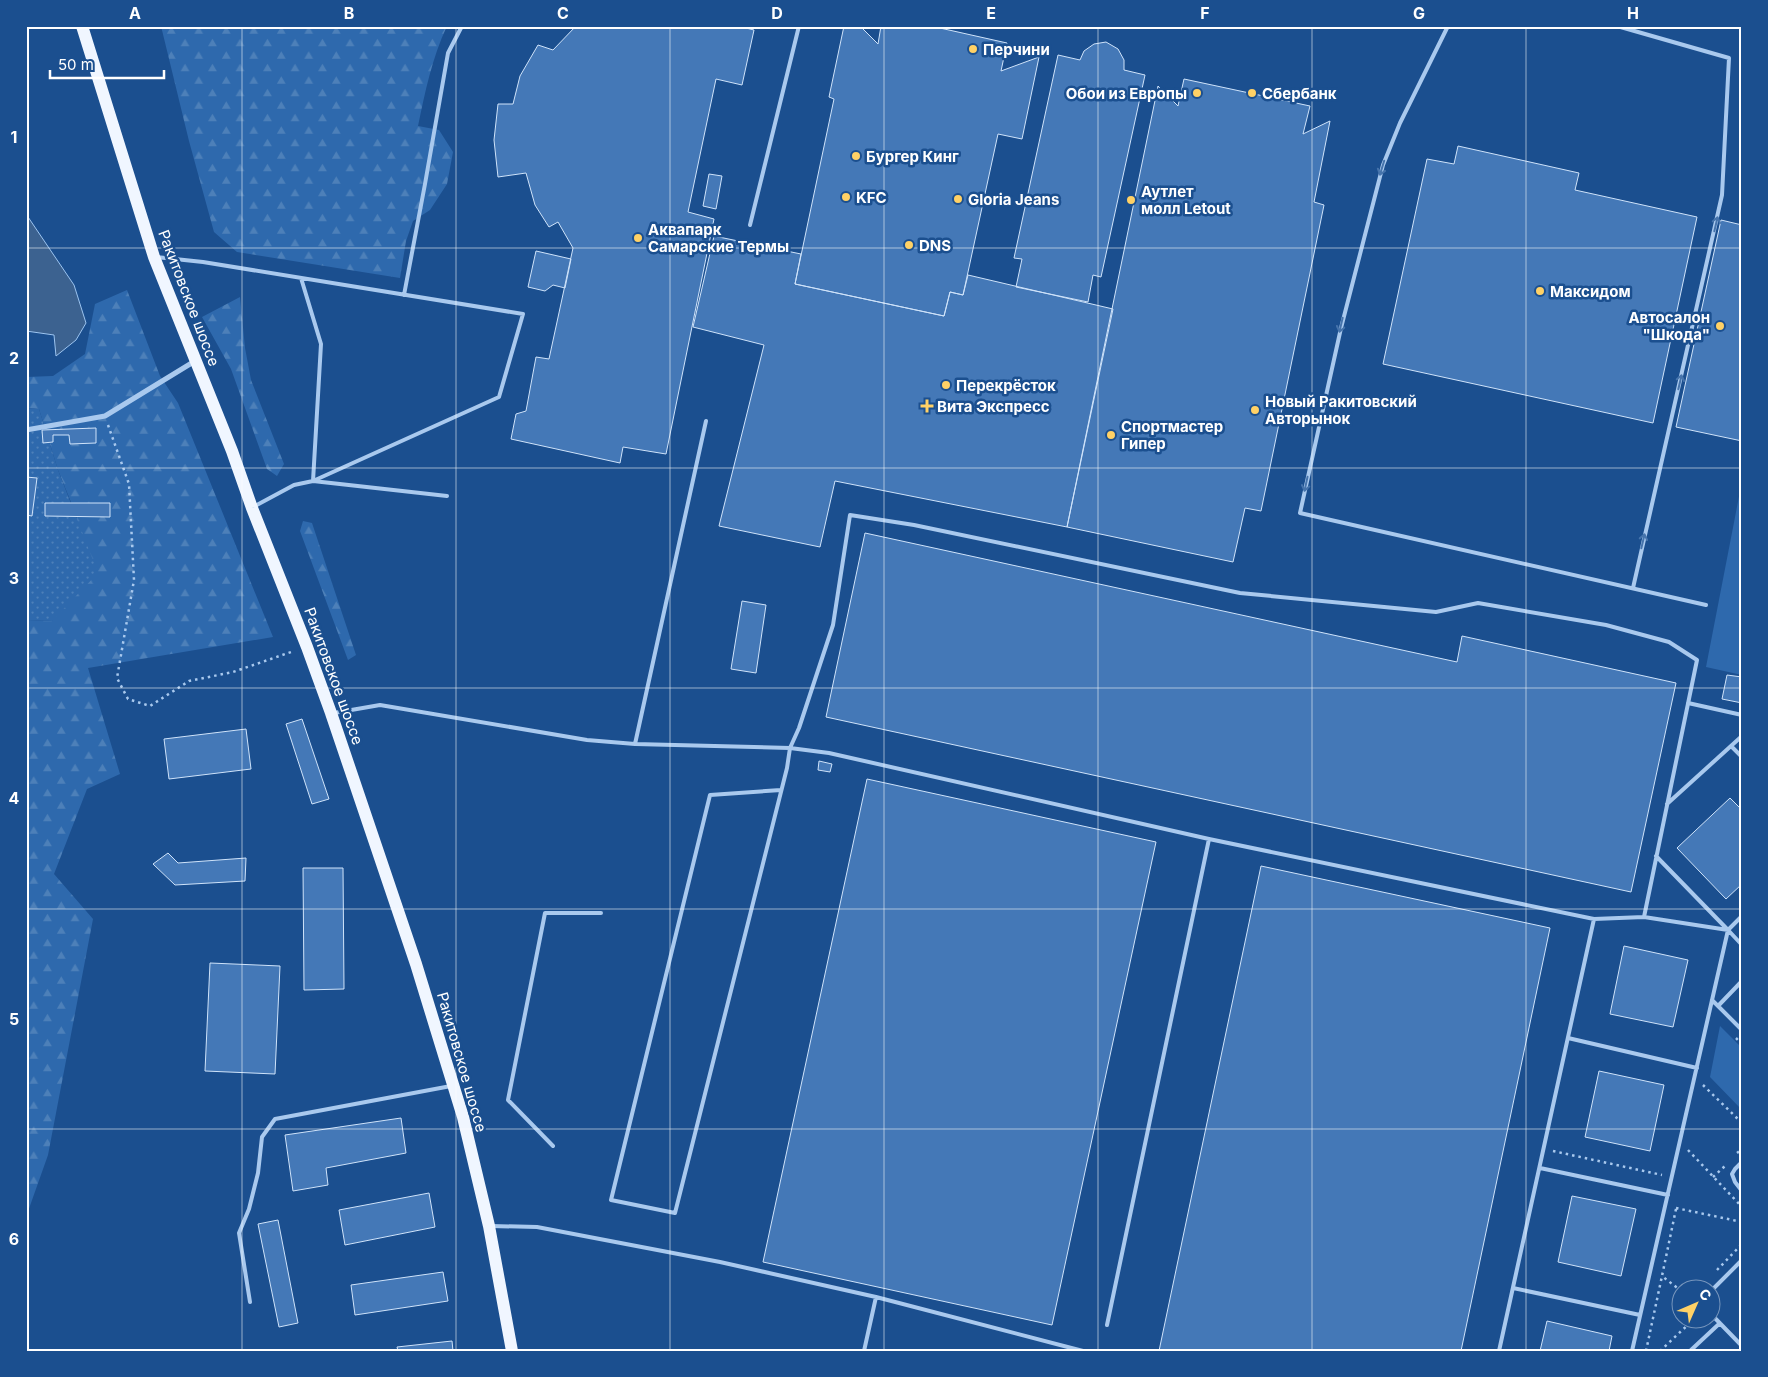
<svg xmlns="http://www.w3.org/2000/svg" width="1768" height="1377" font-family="Inter,sans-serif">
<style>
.green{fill:#2e69ad}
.forest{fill:url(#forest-firs)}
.garden{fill:url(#garden-dots)}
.water{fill:#3c6290;stroke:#9cc4f0}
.building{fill:#4478b7;stroke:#cfe3fa}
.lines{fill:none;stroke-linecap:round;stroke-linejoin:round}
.path{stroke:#a9c9ee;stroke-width:2.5;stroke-dasharray:2.5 4;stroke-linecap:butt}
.service{stroke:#a9c9ee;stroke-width:4}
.minor{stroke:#a9c9ee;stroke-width:5}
.primary{stroke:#f0f6ff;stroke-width:12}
.oneway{stroke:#4674ac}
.grid{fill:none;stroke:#fff;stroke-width:1;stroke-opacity:0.55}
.poi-dot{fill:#ffd166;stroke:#1b4f8f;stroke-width:2}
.labels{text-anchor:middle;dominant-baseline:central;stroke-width:5;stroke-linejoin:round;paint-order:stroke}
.poi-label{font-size:15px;font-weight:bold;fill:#fff;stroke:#1b4f8f;text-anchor:start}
.street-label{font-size:15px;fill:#fff;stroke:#1b4f8f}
.neatline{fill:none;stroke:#fff;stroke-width:2}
.grid-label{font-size:16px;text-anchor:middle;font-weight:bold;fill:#fff}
</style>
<defs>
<pattern id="forest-firs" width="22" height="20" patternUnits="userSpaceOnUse" patternTransform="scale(1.25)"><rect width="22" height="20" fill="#2e69ad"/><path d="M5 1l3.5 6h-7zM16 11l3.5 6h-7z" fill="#4d80b9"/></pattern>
<pattern id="garden-dots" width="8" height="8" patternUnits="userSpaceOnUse" patternTransform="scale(1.25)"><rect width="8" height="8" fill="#2e69ad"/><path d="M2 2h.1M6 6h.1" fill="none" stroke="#4d80b9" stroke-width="1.8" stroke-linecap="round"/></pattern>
</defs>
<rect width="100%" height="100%" fill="#1b4f8f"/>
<path class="green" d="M1742 481V675L1706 667Z
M1720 1026 1742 1048V1110L1710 1077Z"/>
<path class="forest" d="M161 26H447C432 58 425 92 418 126L439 130 453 152 447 184 430 210 413 221 406 241 400 278 237 252 214 232 189 141Z
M127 290 160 376 178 403 273 637 88 668 120 774 87 789 54 874 93 919 48 1155 26 1217V620L52 621 77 517 58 470 39 409 26 408V377L53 376 85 354 95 304Z
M240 297 245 348 251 380 284 464 277 476 267 469 231 369 202 317Z
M303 521 312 523 356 655 348 660 300 531Z"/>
<path class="garden" d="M26 408 39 409 58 470 98 573 52 621 26 620Z"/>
<path class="water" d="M26 214 74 285 86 323 76 340 56 356 54 335 26 331Z"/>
<path class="building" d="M576 26H738L754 30 742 85 716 79 688 212 714 219 666 454 623 447 620 463 511 439 516 414 526 411 536 357 549 359 573 248 558 222 549 227 535 205 526 173 498 177 494 140 498 104H513L520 76 538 45 553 50Z
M844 26H860L878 44 881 26H931L1007 43 1001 71 1039 57 1022 139 998 134 963 295 950 292 944 316 795 284 834 99 829 97Z
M1106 42 1118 49 1124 60V70L1145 75 1101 277 1093 275 1088 302 1016 287 1022 259 1014 258 1058 55 1080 60 1084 51 1094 44Z
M1184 79 1310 106 1303 134 1330 121 1314 202 1324 205 1261 511 1245 508 1233 562 1067 527 1158 86 1178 106Z
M1458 146 1579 173 1575 190 1697 217 1653 423 1383 364 1427 159 1454 164Z
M709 174 722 176 716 209 703 206Z
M1721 220 1742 225V441L1676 427Z
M714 236 801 254 795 284 944 316 950 292 963 295 968 275 1113 309 1067 527 835 481 820 547 719 526 764 345 693 327Z
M536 251 571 259 565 288 553 285 545 291 528 287Z
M96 428V443L70 444 69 435H53V442L43 443 42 430Z
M26 477 37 478 32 516 26 515Z
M45 503H110V517L45 516Z
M865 533 1457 662 1462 636 1676 683 1631 892 826 717Z
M742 601 766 605 756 673 731 669Z
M1727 675 1742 677V703L1722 699Z
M302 719 329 799 312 804 286 724Z
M246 729 251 769 169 779 164 739Z
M819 761 832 764 830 772 818 770Z
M867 779 1156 842 1052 1325 763 1262Z
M1730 798 1742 810V884L1726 899 1677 848Z
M168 853 178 863 246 858 245 881 175 885 153 864Z
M1261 866 1550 928 1461 1351H1159Z
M303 868H343L344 989 304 990Z
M1624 946 1688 960 1673 1027 1610 1014Z
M210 963 280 966 275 1074 205 1071Z
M1599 1071 1664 1085 1650 1151 1585 1137Z
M401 1118 406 1153 326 1168 328 1185 293 1191 285 1135Z
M429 1193 435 1227 345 1245 339 1210Z
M1572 1196 1636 1209 1621 1276 1558 1262Z
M278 1220 298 1323 279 1327 258 1224Z
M443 1272 448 1301 355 1315 351 1285Z
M1547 1321 1612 1336 1609 1351H1540Z
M452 1341 453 1351H398L397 1347Z"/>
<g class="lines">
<path class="path" d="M108 425 129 484 134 580 117 678 128 699 150 706 189 681 233 672 294 651
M1736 1038 1742 1044
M1703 1085 1742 1123
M1688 1150 1742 1207
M1553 1151 1662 1175
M1737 1153 1742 1149
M1713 1177 1725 1166
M1676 1208 1742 1222
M1676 1209 1662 1276 1680 1290
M1717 1270 1742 1244
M1697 1290 1702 1285
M1646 1351 1662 1276
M1660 1351 1693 1320"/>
<path class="service" d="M1448 26 1400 123 1383 165 1341 328 1300 513 1706 605
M1617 26 1729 58 1722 195 1633 588
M750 225 799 26
M156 257 203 262 523 314 499 397 313 481 321 344 301 278
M404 295 425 184 448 53 462 26
M253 507 294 485 313 481 447 496
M1688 703 1742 715
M334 713 380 705 587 740 635 744 790 748 829 753 1209 839 1594 919 1644 917 1728 930 1656 856
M635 744 706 421
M1731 746 1742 757
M781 790 710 795 611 1200 675 1213 787 768 790 748 799 728 833 625 850 515 914 525 1240 593 1436 612 1478 603 1606 625 1669 642 1697 660 1644 917
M1667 804 1742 736
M1728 930 1742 945
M1712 1000 1742 1030
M1718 1006 1742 981
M1568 1038 1697 1068
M553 1146 508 1100 545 913H601
M1742 1162 1735 1169 1732 1174 1735 1182 1742 1191
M1540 1168 1668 1195
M491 1226 537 1227 720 1262 876 1297 1083 1351
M1513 1288 1640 1315
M1710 1292 1742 1260
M250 1302 239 1233 249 1209 258 1173 262 1137 275 1119 451 1086
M1710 1313 1742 1346
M1107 1325 1209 839
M864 1351 876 1297
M1499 1351 1594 919
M1632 1351 1728 930 1742 916
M1690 1351 1720 1323"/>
<path class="minor" d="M26 430 105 416 195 361"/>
<path class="primary" d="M82 26 154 257 232 451 252 508 307 647 331 713 416 964 463 1117 489 1226 512 1351"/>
</g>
<defs><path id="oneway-shaft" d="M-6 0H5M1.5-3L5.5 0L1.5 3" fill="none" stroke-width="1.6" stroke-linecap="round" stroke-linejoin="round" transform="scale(1.25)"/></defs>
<g class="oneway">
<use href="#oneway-shaft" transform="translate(1382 168) rotate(107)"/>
<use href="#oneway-shaft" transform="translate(1716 224) rotate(-77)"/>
<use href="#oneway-shaft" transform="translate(1341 325) rotate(103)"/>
<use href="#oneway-shaft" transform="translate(1680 382) rotate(-77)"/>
<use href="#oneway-shaft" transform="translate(1306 484) rotate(102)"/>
<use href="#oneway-shaft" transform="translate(1643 541) rotate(-77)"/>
</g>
<path class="grid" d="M242 26V1351M456 26V1351M670 26V1351M884 26V1351M1098 26V1351M1312 26V1351M1526 26V1351M26 248H1742M26 468H1742M26 688H1742M26 909H1742M26 1129H1742"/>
<g class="poi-dot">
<circle cx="973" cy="49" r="5"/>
<circle cx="1197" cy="93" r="5"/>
<circle cx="1252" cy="93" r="5"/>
<circle cx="856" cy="156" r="5"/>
<circle cx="846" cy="197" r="5"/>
<circle cx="958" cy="199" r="5"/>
<circle cx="1131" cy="200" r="5"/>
<circle cx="638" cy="238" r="5"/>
<circle cx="909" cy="245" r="5"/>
<circle cx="1540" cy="291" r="5"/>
<circle cx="1720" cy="326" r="5"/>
<circle cx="946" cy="385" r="5"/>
<path d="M924.5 398.5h5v5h5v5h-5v5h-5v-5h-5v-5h5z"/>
<circle cx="1255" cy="410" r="5"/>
<circle cx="1111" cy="435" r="5"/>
</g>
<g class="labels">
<g class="poi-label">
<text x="983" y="49">Перчини</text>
<text x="1187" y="93" text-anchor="end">Обои из Европы</text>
<text x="1262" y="93">Сбербанк</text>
<text x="866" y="156">Бургер Кинг</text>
<text x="1141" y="191">Аутлет<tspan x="1141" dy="17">молл Letout</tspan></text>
<text x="856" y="197">KFC</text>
<text x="968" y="199">Gloria Jeans</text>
<text x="648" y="229">Аквапарк<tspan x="648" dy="17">Самарские Термы</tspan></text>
<text x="919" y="245">DNS</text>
<text x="1550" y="291">Максидом</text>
<text x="1710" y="317" text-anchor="end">Автосалон<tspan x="1710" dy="17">"Шкода"</tspan></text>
<text x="956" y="385">Перекрёсток</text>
<text x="1265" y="401">Новый Ракитовский<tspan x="1265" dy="17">Авторынок</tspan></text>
<text x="937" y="406">Вита Экспресс</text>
<text x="1121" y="426">Спортмастер<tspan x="1121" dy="17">Гипер</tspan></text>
</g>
<g class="street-label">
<text transform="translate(189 298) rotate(69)">Ракитовское шоссе</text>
<text transform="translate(334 676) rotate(70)">Ракитовское шоссе</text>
<text transform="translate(462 1062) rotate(74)">Ракитовское шоссе</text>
</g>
</g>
<rect width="1768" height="1377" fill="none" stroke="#1b4f8f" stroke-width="55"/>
<g transform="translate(1696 1304) rotate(45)"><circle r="24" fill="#1b4f8f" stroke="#7695bc"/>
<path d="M0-4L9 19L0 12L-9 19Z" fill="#ffd166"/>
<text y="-8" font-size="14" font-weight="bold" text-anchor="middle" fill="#ffffff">С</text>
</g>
<path d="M50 70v8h114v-8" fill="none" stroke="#ffffff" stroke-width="2.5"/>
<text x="58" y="70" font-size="15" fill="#ffffff" stroke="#1b4f8f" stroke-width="4" paint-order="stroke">50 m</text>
<rect x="28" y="28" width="1712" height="1322" class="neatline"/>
<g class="grid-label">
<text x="135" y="19">A</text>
<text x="349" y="19">B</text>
<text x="563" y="19">C</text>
<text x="777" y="19">D</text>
<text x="991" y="19">E</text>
<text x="1205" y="19">F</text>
<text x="1419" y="19">G</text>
<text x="1633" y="19">H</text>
<text x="14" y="143">1</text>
<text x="14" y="364">2</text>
<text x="14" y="584">3</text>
<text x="14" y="804">4</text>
<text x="14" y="1025">5</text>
<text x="14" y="1245">6</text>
</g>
</svg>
